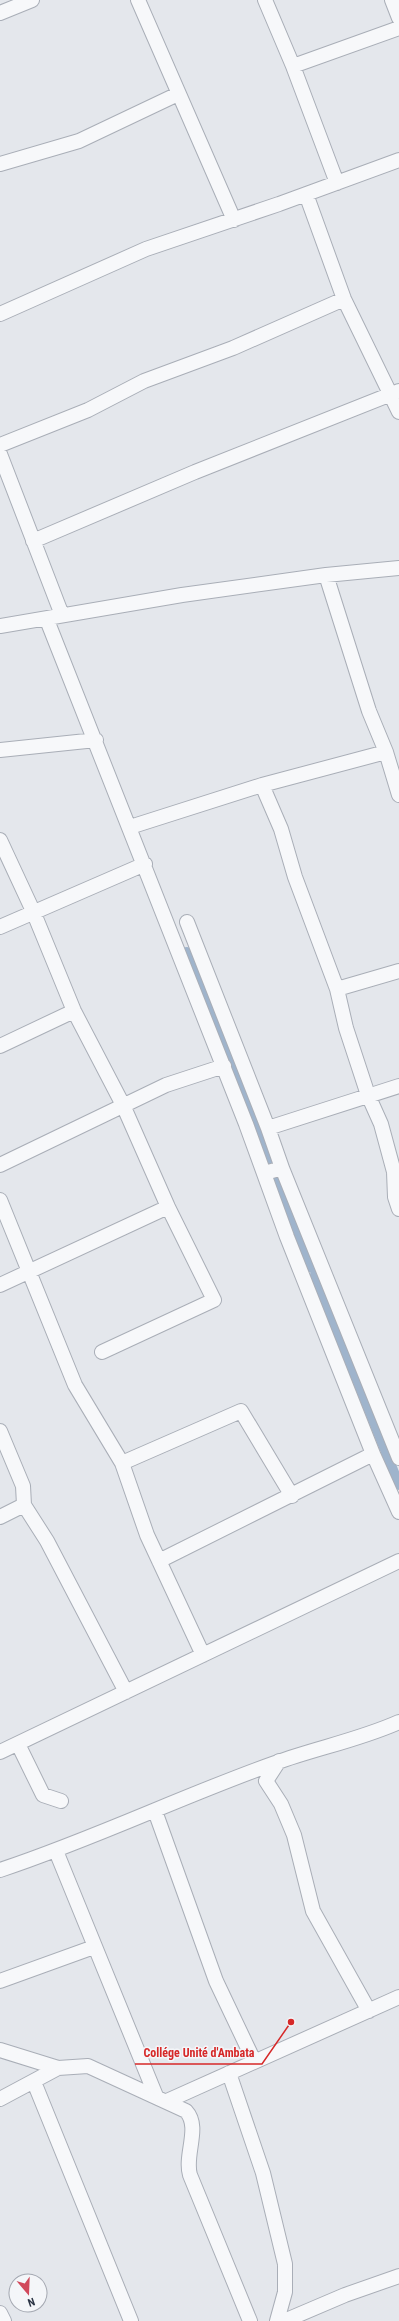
<svg xmlns="http://www.w3.org/2000/svg" width="399" height="2321" font-family="'Roboto Condensed',sans-serif">
<style>
.lines{fill:none;stroke-linecap:round;stroke-linejoin:round}
.canal{stroke:#9fb4cc;stroke-width:10}
.minor-casing{stroke:#a9aeb7;stroke-width:16}
.minor{stroke:#f7f8fa;stroke-width:14}
.leader{fill:none;stroke:#d62828;stroke-width:1.5}
.callout-dot{fill:#d62828;stroke:#f4f6f9;stroke-width:1.5}
.callout-label{font-size:12px;text-anchor:middle;font-weight:bold;fill:#d62828;stroke:#f4f6f9;stroke-width:3;stroke-linejoin:round;paint-order:stroke}
</style>
<rect width="100%" height="100%" fill="#e4e7ec"/>
<g class="lines">
<path class="canal" d="M187 952 271 1164
M276 1175 312 1268
M315 1275 399 1485"/>
<defs>
<path id="minor" d="M138 0 234 220
M265 0 293 66 337 183
M392 0 399 18
M0 13 32 0
M293 66 399 28
M0 164 79 141 178 94
M306 194 344 299 399 412
M0 314 146 249 279 204 399 160
M0 445 88 410 144 381 233 348 344 299
M0 454 62 615
M33 541 195 472 399 391
M326 575 369 711 386 752 399 795
M47 620 246 1124 287 1237 373 1454 399 1512
M0 626 182 595 326 575 399 568
M0 750 96 740
M262 785 281 829 295 877 337 989 346 1028 368 1095 381 1124 394 1172 395 1197 399 1209
M130 827 262 785 386 752
M0 840 33 911 74 1011 123 1105 168 1207 214 1300 102 1352
M187 922 268 1128
M0 927 145 864
M337 989 399 971
M0 1046 74 1011
M0 1165 166 1085 224 1066
M282 1168 268 1128 399 1086
M265 1173 282 1168 399 1458
M0 1200 75 1385 122 1463 147 1535 203 1655
M0 1285 168 1207
M0 1431 23 1486 24 1505 47 1541 126 1692
M122 1463 241 1411 292 1496
M0 1517 24 1505
M159 1561 373 1454
M18 1744 43 1795 61 1801
M0 1752 399 1561
M279 1761 266 1781 281 1804 294 1835 313 1911 369 2011
M155 1811 216 1981 254 2061
M56 1851 156 2096
M0 1870C94 1839 182 1796 275 1763 316 1748 359 1740 399 1722
M0 1981 94 1947
M0 2050 58 2068
M229 2073 263 2173 285 2264V2292L277 2321
M34 2082 131 2321
M0 2099 58 2068 88 2066 186 2111C201 2127 184 2155 190 2175L250 2321
M167 2101 399 1997
M0 2313 4 2321
M284 2321 345 2295 399 2276"/>
</defs>
<use href="#minor" class="minor-casing"/>
<use href="#minor" class="minor"/>
</g>
<path class="leader" d="M291 2022L262 2064H135"/>
<circle class="callout-dot" cx="291" cy="2022" r="4"/>
<g class="callout-label">
<text x="199" y="2057">Collége Unité d'Ambata</text>
</g>
<g transform="translate(28 2293) rotate(161)"><circle r="19" fill="#f4f6f9" stroke="#a4a8b1"/>
<path d="M0-3L7 15L0 10L-7 15Z" fill="#d1495b"/>
<text y="-6" font-size="11" font-weight="bold" text-anchor="middle" fill="#2b3445">N</text>
</g>
</svg>
